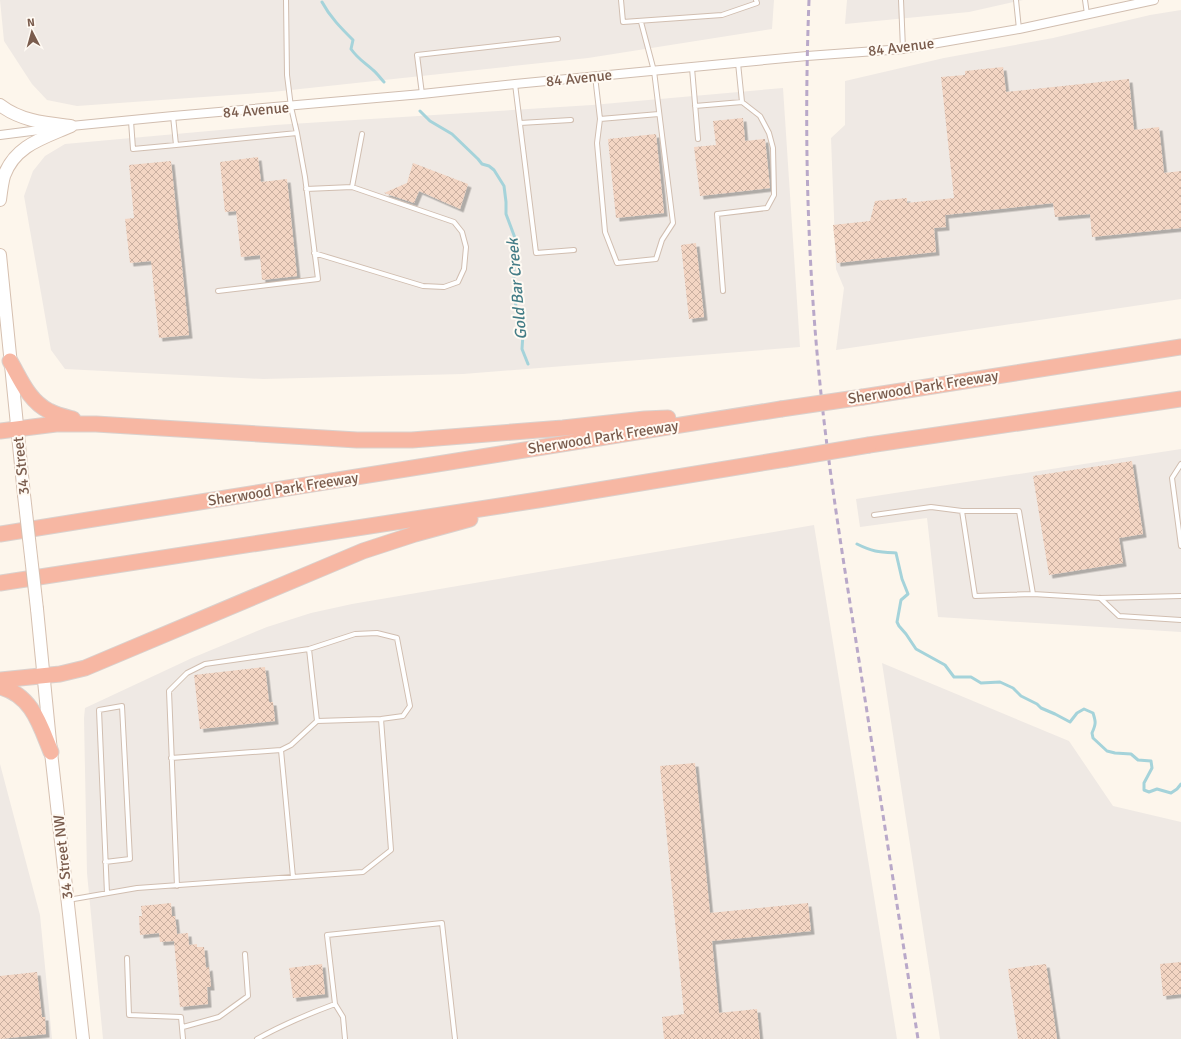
<svg xmlns="http://www.w3.org/2000/svg" width="1181" height="1039" font-family="Signika,sans-serif">
<style>
.industrial{fill:#efe9e4}
.lines{fill:none;stroke-linecap:round;stroke-linejoin:round}
.stream{stroke:#a5d3da;stroke-width:3}
.building{fill:url(#building-cross-hatch);filter:url(#shadow)}
.service-casing{stroke:#d1beb0;stroke-width:6}
.minor-casing{stroke:#d1beb0;stroke-width:10}
.secondary-casing{stroke:#d6c0b0;stroke-width:14}
.motorway-casing{stroke:#dad1cd;stroke-width:17}
.service{stroke:#fff;stroke-width:4}
.minor{stroke:#fff;stroke-width:8}
.secondary{stroke:#fff;stroke-width:12}
.motorway{stroke:#f7b7a3;stroke-width:15}
.rail{stroke:#b9a8c9;stroke-width:3;stroke-dasharray:6 4;stroke-linecap:butt}
.secondary-bridge-casing{stroke:#d6c0b0;stroke-width:14;stroke-linecap:butt}
.motorway-bridge-casing{stroke:#dad1cd;stroke-width:17;stroke-linecap:butt}
.secondary-bridge{stroke:#fff;stroke-width:12}
.motorway-bridge{stroke:#f7b7a3;stroke-width:15}
.labels{text-anchor:middle;dominant-baseline:central;stroke-width:4;stroke-linejoin:round;paint-order:stroke}
.street-label{font-size:15px;fill:#7a5c4d;stroke:#fffaf3}
.water-label{font-size:16px;font-style:italic;fill:#437c86;stroke:#fffaf3}
</style>
<defs>
<pattern id="building-cross-hatch" width="8" height="8" patternUnits="userSpaceOnUse"><rect width="8" height="8" fill="#f3d5c3"/><path d="M0 0l8 8M0 8l8-8" fill="none" stroke="#cab0a1"/></pattern>
<filter id="shadow"><feDropShadow dx="3.5" dy="3.5" stdDeviation="0" flood-color="#0004"/></filter>
</defs>
<rect width="100%" height="100%" fill="#fdf6ec"/>
<path class="industrial" d="M0 0H774L772 29 588 58 272 92 77 106 47 100 32 84 4 41Z
M847 0H1023L969 12 845 24Z
M1181 10V299L836 350 844 288 836 269 831 138 845 125V81L944 58 1053 38 1150 15Z
M783 88 800 347 463 374 263 379 65 369 51 350 24 196 33 171 45 156 65 144 275 125 592 105Z
M1181 449V632L938 617 927 518 860 527 856 499Z
M814 525 897 1039H103L87 873 84 718 85 708 192 658 267 627 311 613 352 604Z
M882 663 1069 741 1113 806 1181 822V1039H940Z
M0 764 40 915 52 1039H0Z"/>
<g class="lines">
<path class="stream" d="M322 2C330 17 341 28 353 40L351 49C358 59 364 62 373 70 377 73 380 78 384 82
M420 111 430 121 452 134 478 159 482 164 489 166 494 170 504 186 506 202V214L515 238 517 256 514 268V279L516 309 518 313 522 326 523 334 522 349 528 364
M857 544C873 552 879 552 896 553L902 579 908 594 901 600 897 622 899 626 906 634 916 649 945 665 954 677H971L981 683 1000 682 1013 688 1021 696 1037 704 1041 708 1055 714 1070 722 1077 713 1084 709 1093 713C1096 722 1096 724 1092 733L1093 738 1107 751 1115 753 1131 754 1138 760 1151 761 1152 768 1144 783V790L1149 792 1157 789 1171 793 1177 789 1181 784"/>
</g>
<path class="building" d="M1003 67 1006 92 1129 79 1134 130 1159 127 1164 173 1181 171V228L1092 237 1090 214 1055 217 1053 203 945 215 946 227 934 228 936 252 837 263 833 225 870 221 875 201 907 198V203L954 198 941 77 965 75V71Z
M743 118 745 141 765 139 770 188 700 196 694 147 716 145 713 121Z
M656 134 664 213 616 218 608 139Z
M258 157 261 182 287 179 297 276 262 280 260 255 241 257 236 211 225 212 220 162Z
M171 161 189 335 159 338 151 261 130 263 125 219 134 218 129 165Z
M413 163 468 184 460 209 419 191 414 203 384 193 407 183Z
M696 243 704 317 689 319 681 245Z
M1132 461 1143 534 1119 538 1123 563 1049 575 1033 476Z
M265 667 269 702H273L275 721 200 729 194 675Z
M695 763 710 913 808 903 811 931 712 941 719 1013 757 1009 760 1039H664L662 1017 684 1014 660 766Z
M171 903 172 916H175L177 934 188 933 189 945 197 944V947H204L206 968 209 967 211 987H207L208 1004 180 1007 174 941 160 942 159 933 140 935 139 916H142L141 906Z
M1181 962V994L1163 996 1160 964Z
M322 964 325 994 293 998 289 968Z
M1046 964 1057 1039H1018L1008 969Z
M37 972 42 1017H45L46 1034 0 1039V976Z"/>
<g class="lines">
<defs>
<path id="service" d="M621 0 623 22 722 15 757 3 756 0
M901 0 903 49
M1016 0 1019 29
M1085 0 1087 14
M692 68 698 139
M595 76 600 119 597 143 605 232 617 263 656 259 662 240 673 223 654 71 641 22
M515 84 536 253 574 250
M422 94 417 55 558 39
M695 106 742 102 738 63
M173 116 176 145 297 133
M600 119 659 114
M131 121 133 149 176 145
M520 123 571 120
M306 189 352 187
M314 253 423 286 444 287 458 282 464 269 466 247 462 232 454 222 352 187 362 134
M218 291 318 279 305 177 297 133 291 107 287 75 286 0
M723 291 717 214 767 208 774 195 773 148 769 133 760 116 742 102
M1181 464 1172 478 1181 546
M962 511 975 596 1033 594 1100 598 1181 596
M874 515 931 507 962 511H1019L1033 594
M1100 598 1119 616 1181 620
M281 750 293 877
M171 758 281 750 291 745 317 721 309 649
M105 862 130 859 122 706 99 710 107 893
M177 886 169 691 187 673 205 664 309 649 355 634 377 633 397 638 410 706 403 716 381 719 317 721
M68 900 137 888 363 872 391 850 381 719
M127 958 129 1015 181 1017 183 1039
M183 1027 219 1017 248 996 245 954
M257 1039C282 1025 308 1014 335 1004
M345 1039 343 1017 335 1004 327 935 442 923 455 1039"/>
<path id="minor" d="M0 135 71 126 173 116 422 94 515 84 807 56 903 49 1019 29 1154 0"/>
<path id="secondary" d="M0 105C21 121 45 123 70 126
M0 200C1 192 2 183 4 176 15 145 44 138 71 126
M0 255 24 495
M37 609 51 752 83 1039"/>
<path id="motorway" d="M10 361C21 380 29 401 49 411 56 415 65 417 73 419
M863 397 1181 347
M0 431 56 424H96L357 440H412L563 428 645 419 668 418
M869 445 1181 399
M0 534 781 409
M0 583 538 500 786 459
M0 680 60 674 85 668 363 551 415 534 470 519
M0 687C32 695 40 725 51 752"/>
</defs>
<use href="#service" class="service-casing"/>
<use href="#minor" class="minor-casing"/>
<use href="#secondary" class="secondary-casing"/>
<use href="#motorway" class="motorway-casing"/>
<use href="#service" class="service"/>
<use href="#minor" class="minor"/>
<use href="#secondary" class="secondary"/>
<use href="#motorway" class="motorway"/>
<path class="rail" d="M809 0C804 128 807 256 820 384 829 474 844 564 858 654 878 783 898 911 918 1039"/>
<defs>
<path id="secondary-bridge" d="M24 495 37 609"/>
<path id="motorway-bridge" d="M781 409 863 397
M786 459 869 445"/>
</defs>
<use href="#secondary-bridge" class="secondary-bridge-casing"/>
<use href="#motorway-bridge" class="motorway-bridge-casing"/>
<use href="#secondary-bridge" class="secondary-bridge"/>
<use href="#motorway-bridge" class="motorway-bridge"/>
</g>
<g class="labels">
<g class="street-label">
<text transform="translate(901 47) rotate(-7)">84 Avenue</text>
<text transform="translate(579 78) rotate(-6)">84 Avenue</text>
<text transform="translate(256 110) rotate(-5)">84 Avenue</text>
<text transform="translate(923 387) rotate(-9)">Sherwood Park Freeway</text>
<text transform="translate(603 437) rotate(-9)">Sherwood Park Freeway</text>
<text transform="translate(21 466) rotate(-96)">34 Street</text>
<text transform="translate(283 489) rotate(-9)">Sherwood Park Freeway</text>
<text transform="translate(63 857) rotate(-96)">34 Street NW</text>
</g>
<g class="water-label">
<text transform="translate(517 289) rotate(-95)">Gold Bar Creek</text>
</g>
</g>
<g transform="translate(32 32) rotate(354)" stroke="#fffaf3" stroke-width="3" paint-order="stroke">
<path d="M0-3L7 15L0 10L-7 15Z" fill="#7a5c4d"/>
<text y="-6" font-size="11" font-weight="bold" text-anchor="middle" fill="#7a5c4d">N</text>
</g>
</svg>
